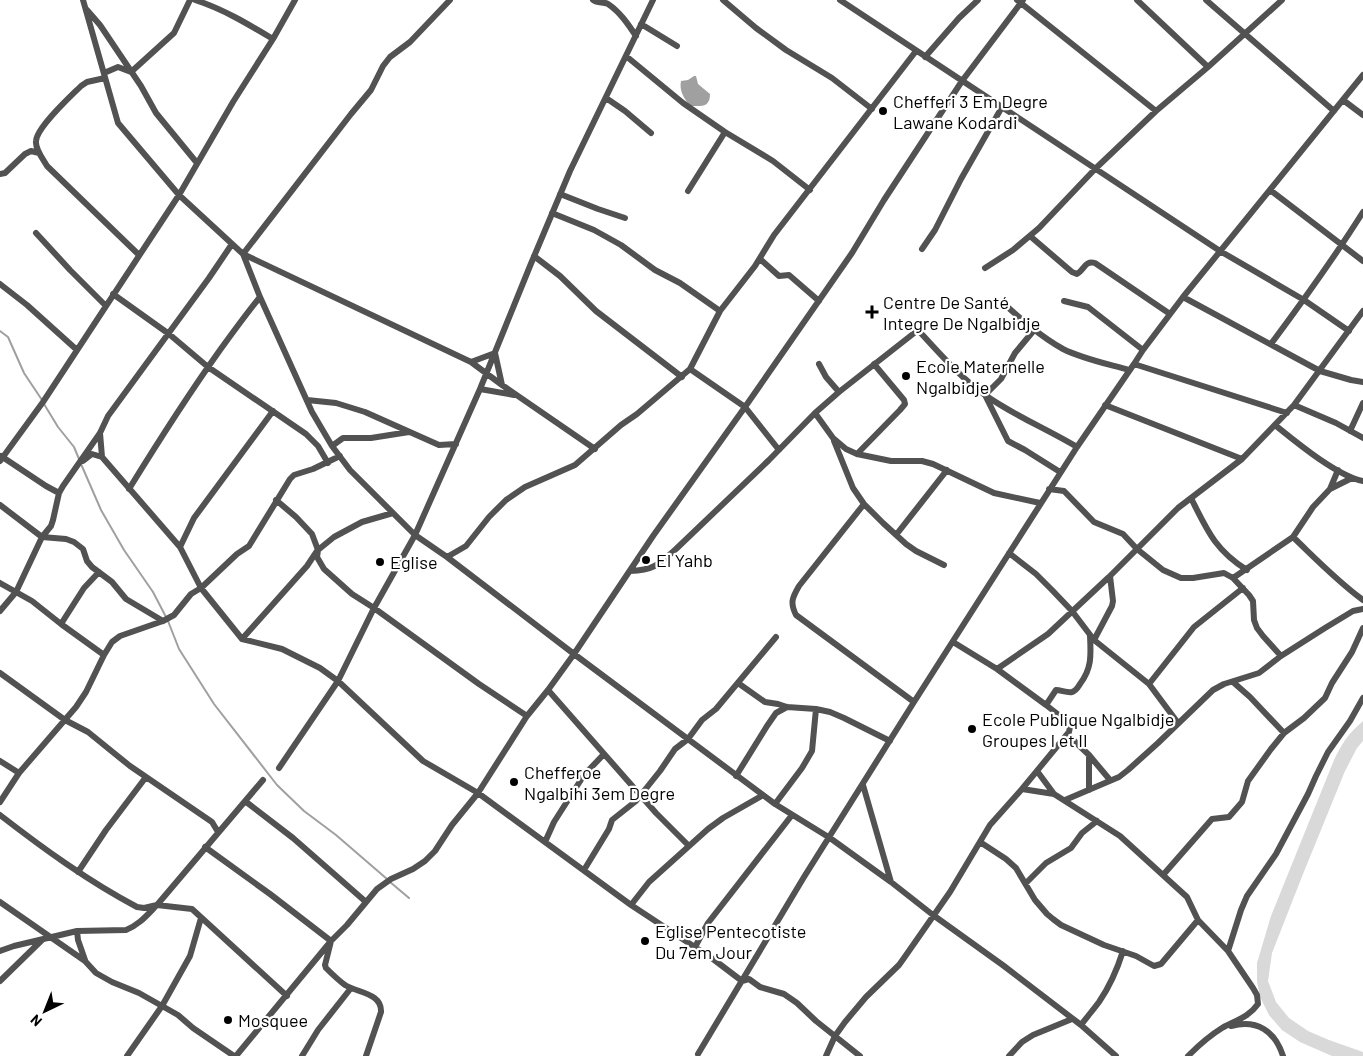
<svg xmlns="http://www.w3.org/2000/svg" width="1363" height="1056" font-family="Barlow,sans-serif">
<style>
.green{fill:#d9d9d9}
.water{fill:#a0a0a0}
.lines{fill:none;stroke-linecap:round;stroke-linejoin:round}
.stream{stroke:#a0a0a0;stroke-width:2}
.street{stroke:#525252;stroke-width:6}
.poi-dot{fill:#000;stroke:#fff;stroke-width:2}
.labels{text-anchor:middle;dominant-baseline:central;stroke-width:4.5;stroke-linejoin:round;paint-order:stroke}
.poi-label{font-size:18px;fill:#000;stroke:#fff;text-anchor:start}
</style>
<rect width="100%" height="100%" fill="#fff"/>
<path class="green" d="M1363 721V741L1357 748 1345 771 1303 874 1272 953 1268 981 1276 1002 1289 1018 1308 1031 1329 1040 1363 1052V1056H1332L1300 1042 1282 1030 1269 1015 1260 997 1257 981V963L1271 916 1334 760C1343 742 1348 734 1363 721Z"/>
<path class="water" d="M694 76H696L698 84 710 94C710 108 701 106 690 106 684 98 679 91 681 81L688 80Z"/>
<g class="lines">
<path class="stream" d="M0 331 8 337 24 373 42 400
M44 404 58 427 74 447 79 459
M81 464 101 510 124 550 153 592 166 617
M168 621 179 649 214 704 277 785 304 811 336 835 387 879
M390 882 409 898"/>
<path class="street" d="M83 0 118 123 179 195 243 254 260 297 312 412 332 446 350 470 415 535 447 557 574 654 775 804 830 838 891 882 933 915 1004 966 1081 1025 1116 1056
M195 0C223 9 248 24 273 39
M450 0 410 42 390 57 383 66 371 90 351 114 243 254 471 362 495 353 502 385
M593 0C598 4 603 1 608 4 620 12 628 24 636 36
M723 0 756 28 786 50 832 78 872 109
M840 0 1220 251 1304 300 1349 331
M1017 0 1156 111
M1137 0 1208 67
M1206 0 1334 111
M87 10 100 25 141 86 156 113 197 163
M641 24 677 46
M626 56 683 103 725 132 773 161 810 190
M925 57 959 18 978 0
M104 73 118 67 131 72 174 33 190 0
M105 78 87 82 81 86C71 96 37 127 36 141 35 149 43 159 47 166L139 255
M606 98 625 111 651 133
M1343 100 1363 115
M0 174 5 173 25 154 31 151 39 153
M1270 190 1363 261
M688 191 725 132
M560 194 598 209 625 218
M552 213 594 230 621 245 655 270 680 283 720 311
M36 233 70 270 106 306
M1030 236 1072 272 1077 274C1084 270 1085 260 1095 263L1170 314
M922 249 935 230 961 179 1002 107
M534 256 560 276 596 311 682 377
M760 259 779 276 789 275 819 301
M985 268 1013 250 1039 228 1095 169 1156 111 1208 67 1282 0
M0 284 27 305 77 350
M113 294 169 334 208 367 306 434 318 446 328 463
M1183 297 1320 371 1351 380 1363 382
M1064 301 1088 307 1143 350
M1002 302C1021 319 1041 337 1063 349 1083 359 1108 364 1129 370
M1035 329 1015 353 1001 379 985 395 1008 441 1025 450 1060 472
M1271 344C1303 301 1334 258 1363 212
M471 362 502 385 595 449
M819 364 826 377 839 392
M1134 364 1287 413
M480 389 514 395
M307 400 336 403 365 412 439 445 456 444
M1105 405 1242 459
M1294 405 1336 423 1363 438
M815 413 833 438 846 449 857 454 891 461H922L933 464 994 493 1040 503
M1275 425C1296 442 1337 476 1363 481
M1350 431 1363 403
M100 433 102 457
M834 441 853 488 864 504 883 523 906 544 916 551 944 565
M332 446 343 438H371L409 432
M779 450 745 407 690 369 720 311 755 266 774 235 916 51
M857 454 900 410 905 404 904 400 874 364
M1 456 46 486 59 493
M81 460 83 461 92 454 102 457 180 547 201 588 242 639 282 649 320 668 338 681 423 761 478 793 631 905 713 959 742 981 749 979 760 987 784 994 797 1003 816 1021 860 1056
M0 461 43 402 179 195 233 102 273 39 295 0
M129 489C158 442 188 395 220 350 233 332 246 314 260 297
M1049 489 1064 491 1094 522 1123 534 1137 549 1163 570 1181 578H1193L1224 573 1233 578 1249 595 1253 601 1254 620 1257 628 1263 636 1281 656
M1330 489 1352 478
M1191 498C1207 530 1215 550 1247 570
M276 500 296 517 312 534 318 550 334 537 362 522 393 513
M864 504 799 586C792 598 790 603 796 615L914 702
M0 505 42 537 66 539 74 542 83 549 87 561 92 567 112 582 126 599 163 621
M896 535 947 470
M1293 537C1316 559 1337 581 1363 600
M180 547 194 518 273 411
M318 550 317 557 324 569 352 594 374 608 479 684 527 716
M1009 553 1036 574 1052 590 1072 611 1094 640 1149 684 1178 723
M447 557 466 546 489 517 506 500 525 487 575 465 621 425 637 414 690 369
M630 571C654 570 658 565 676 549L769 460 815 413 839 392 918 330C939 353 960 377 985 395 1013 415 1047 429 1077 447
M1233 578 1293 537 1313 507 1330 489 1338 470
M0 583 32 601 61 624 104 655
M0 611 16 592 42 537 51 526 53 520 59 493 63 486 100 433 108 416 209 278 232 244
M61 624 84 588 99 572
M242 639 307 566 317 551
M1094 640 1112 606 1113 601 1110 576
M997 669 1048 634 1110 576 1178 508 1242 459 1294 405 1363 311
M0 673 65 720 88 732 130 766 212 822 218 832
M1233 682 1250 697 1284 733
M738 683 765 702 778 704 787 707 816 709 830 712 844 718 890 741
M1149 684 1194 627 1243 588
M548 690 656 813 689 846
M1046 705 1056 690C1061 690 1067 693 1072 692 1076 691 1078 687 1080 684 1092 668 1091 655 1090 636
M1068 735 1089 755 1110 780
M1089 755V790
M0 761 19 773
M279 768 338 681 374 608 415 535 480 389 530 266 570 171 653 0
M1037 771 1054 794 1120 836 1187 897 1198 920 1228 951 1253 988 1257 995 1258 1004C1248 1018 1236 1020 1222 1028 1209 1036 1198 1046 1188 1056
M736 776 767 726 776 713 787 707
M863 785 891 882
M1022 789 1054 794
M1065 800 1119 777 1128 770 1158 743 1213 690 1224 684 1259 673 1281 656 1325 628 1353 611 1363 609
M245 801 293 838 366 902
M0 802 19 773 76 707 86 692 104 655 112 642 120 636 163 621 174 615 191 594 201 588 237 554 249 546 290 479 294 475 313 469 340 456
M775 804 802 768 812 751 816 709
M0 815C44 849 88 881 137 907L144 908 157 905 192 909 287 996
M545 842 554 822 584 775 604 754
M980 842 1006 859 1016 868 1035 900 1047 914 1053 919 1061 925 1104 945 1136 956 1154 966 1161 964 1198 920
M205 847 270 894 331 941 325 965 326 968C332 974 338 980 345 985 358 993 382 993 381 1012L366 1056
M584 870 609 829 612 820 636 801 660 771 675 749 688 739 702 720 716 709 776 637
M78 872 106 830 146 777
M1163 875 1212 819 1229 817 1242 802 1248 781 1271 749 1284 733 1304 718 1325 698 1332 683 1352 652 1363 628
M1026 883 1046 863 1071 848 1082 833 1097 821
M0 902 85 961 96 973 112 982 139 993 178 1015 193 1028 234 1056
M631 905 649 882 708 829 723 818 763 795
M77 931 78 940 85 960
M695 947 708 923 792 815
M0 951 14 946 77 931 126 930C139 925 147 915 157 905L263 780
M1228 951 1241 910 1247 896 1276 854 1308 794 1316 776 1328 752 1350 721 1363 698
M0 981 42 940
M1081 1025C1087 1017 1093 1010 1099 1002 1110 986 1117 970 1123 951
M1231 1026C1257 1019 1275 1031 1283 1056
M698 1054 804 877 914 702 1077 447 1134 364 1143 350 1183 297 1363 75
M127 1056 162 1006 190 956 201 918
M236 1056 331 941 347 925 377 889 391 879 413 869 425 861 435 851 452 825 478 793 527 716 548 690 574 654 653 536 745 407 852 253 884 200 962 81 1023 0
M302 1056 318 1030 351 988
M826 1056 835 1036 845 1022 866 997 899 965 904 958 950 892 990 825 1022 789 1069 732 1070 727 1069 723 1046 705 997 669 953 642
M1009 1056 1022 1042 1033 1035 1072 1019"/>
</g>
<g class="poi-dot">
<circle cx="883" cy="111" r="5"/>
<path d="M869.5 304.5h5v5h5v5h-5v5h-5v-5h-5v-5h5z"/>
<circle cx="906" cy="376" r="5"/>
<circle cx="646" cy="560" r="5"/>
<circle cx="380" cy="562" r="5"/>
<circle cx="972" cy="729" r="5"/>
<circle cx="514" cy="782" r="5"/>
<circle cx="645" cy="941" r="5"/>
<circle cx="228" cy="1020" r="5"/>
</g>
<g class="labels">
<g class="poi-label">
<text x="893" y="101">Chefferi 3 Em Degre<tspan x="893" dy="21">Lawane Kodardi</tspan></text>
<text x="883" y="302">Centre De Santé<tspan x="883" dy="21">Integre De Ngalbidje</tspan></text>
<text x="916" y="366">Ecole Maternelle<tspan x="916" dy="21">Ngalbidje</tspan></text>
<text x="656" y="560">El Yahb</text>
<text x="390" y="562">Eglise</text>
<text x="982" y="719">Ecole Publique Ngalbidje<tspan x="982" dy="21">Groupes I et II</tspan></text>
<text x="524" y="772">Chefferoe<tspan x="524" dy="21">Ngalbihi 3em Degre</tspan></text>
<text x="655" y="931">Eglise Pentecotiste<tspan x="655" dy="21">Du 7em Jour</tspan></text>
<text x="238" y="1020">Mosquee</text>
</g>
</g>
<g transform="translate(45 1011) rotate(223)" stroke="#ffffff" stroke-width="4" paint-order="stroke">
<path d="M0-4L9 19L0 12L-9 19Z" fill="#000000"/>
<text y="-8" font-size="14" font-weight="bold" text-anchor="middle" fill="#000000">N</text>
</g>
</svg>
